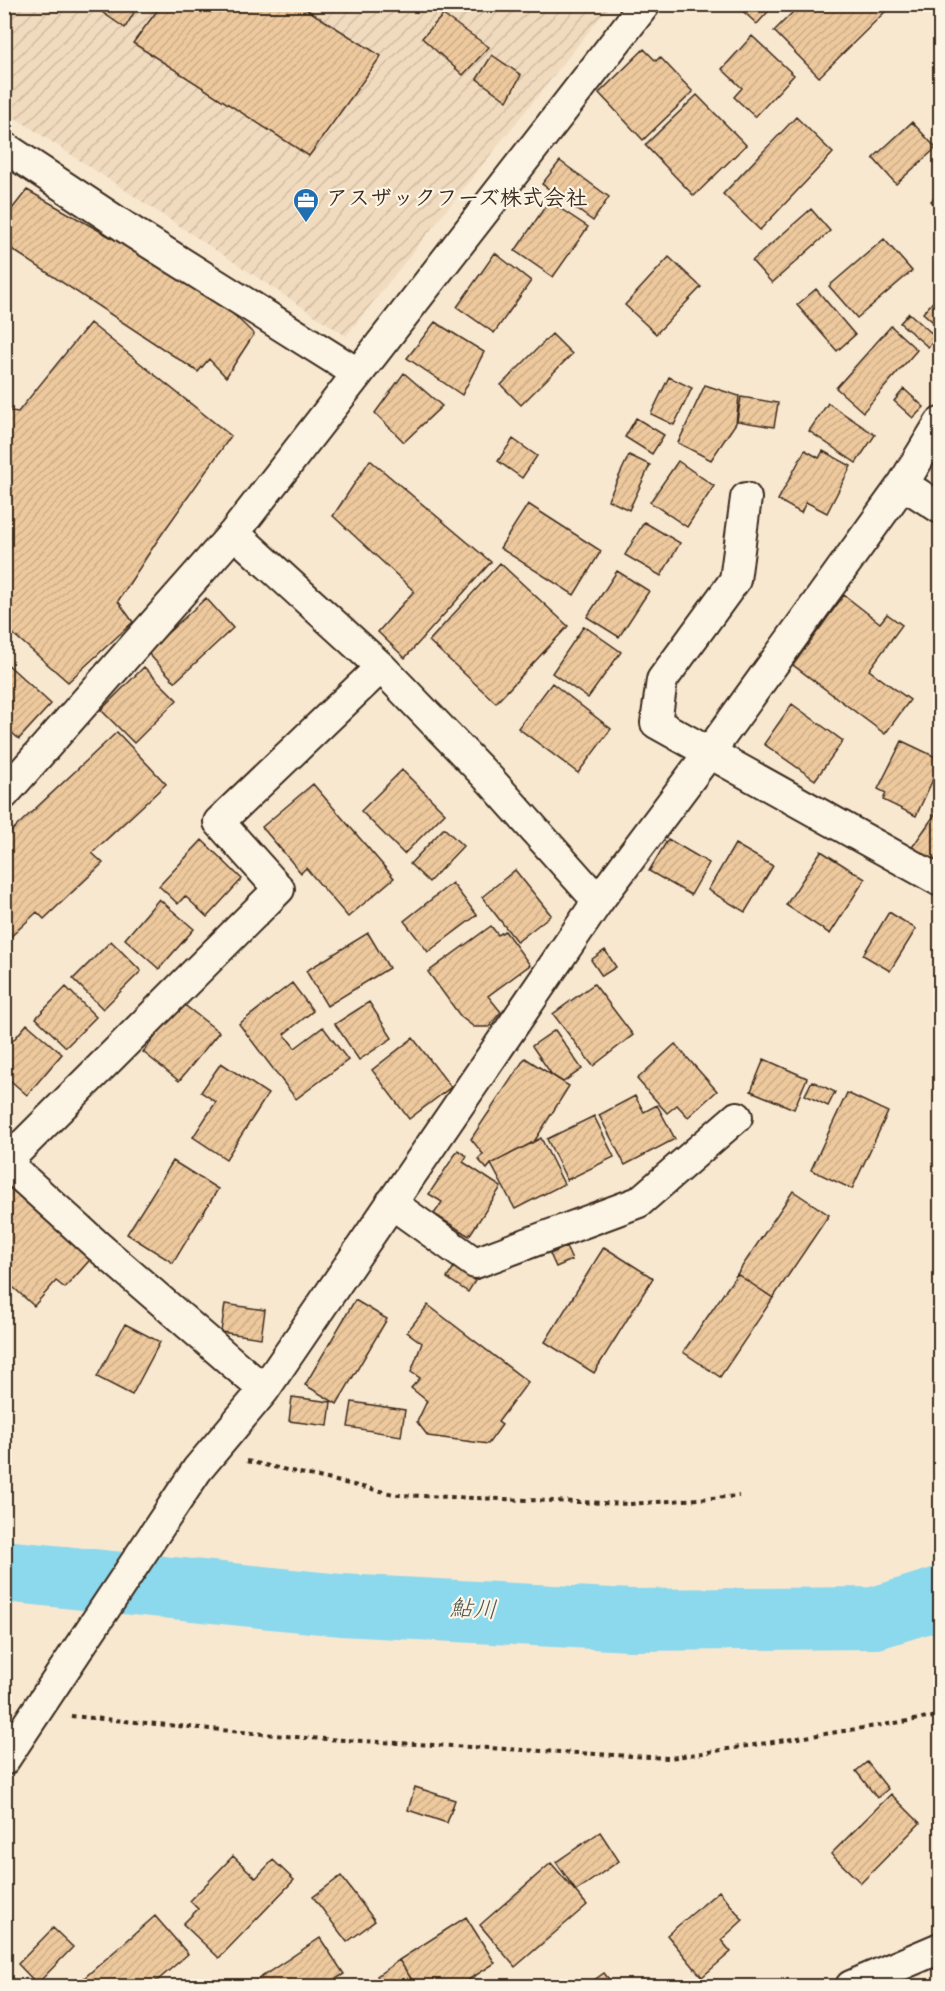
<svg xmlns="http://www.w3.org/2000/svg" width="945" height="1991" font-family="'Gochi Hand','Klee One',sans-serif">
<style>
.industrial{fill:url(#industrial-furrows)}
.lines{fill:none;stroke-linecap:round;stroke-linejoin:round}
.river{stroke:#8cd8ed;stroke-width:62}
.building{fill:url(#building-hatch);stroke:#3b2a1e;stroke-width:1.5}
.minor-casing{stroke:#3b2a1e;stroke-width:34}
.path{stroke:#3b2a1e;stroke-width:4;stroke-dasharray:4.5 4.5;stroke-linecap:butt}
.minor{stroke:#fcf5e5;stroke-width:30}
.labels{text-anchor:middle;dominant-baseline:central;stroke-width:4.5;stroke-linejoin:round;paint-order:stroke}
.poi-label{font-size:22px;font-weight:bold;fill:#3b2a1e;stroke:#fcf5e5;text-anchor:start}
.water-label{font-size:24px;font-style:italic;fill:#4f5652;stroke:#fcf5e5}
</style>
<defs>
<pattern id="industrial-furrows" width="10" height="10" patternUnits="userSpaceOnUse" patternTransform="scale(1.5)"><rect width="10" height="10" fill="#f1dbbe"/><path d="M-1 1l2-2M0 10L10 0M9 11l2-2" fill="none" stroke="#d0bca3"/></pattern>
<pattern id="building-hatch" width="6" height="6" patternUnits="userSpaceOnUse" patternTransform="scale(1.5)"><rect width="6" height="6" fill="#eec99e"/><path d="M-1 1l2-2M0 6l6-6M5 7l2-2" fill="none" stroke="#cdad88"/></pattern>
</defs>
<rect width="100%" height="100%" fill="#f8e8d0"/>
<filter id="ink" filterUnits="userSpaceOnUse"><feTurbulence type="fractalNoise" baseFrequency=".0167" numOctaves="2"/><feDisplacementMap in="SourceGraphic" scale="12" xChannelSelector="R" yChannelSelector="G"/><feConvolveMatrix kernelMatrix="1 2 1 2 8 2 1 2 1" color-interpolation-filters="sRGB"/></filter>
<g filter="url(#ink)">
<path class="industrial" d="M4 5H610L346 336 5 111Z"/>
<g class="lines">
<path class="river" d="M4 1571 341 1605 631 1620 875 1618 940 1598"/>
</g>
<path class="building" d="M98 4H139L125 28 96 8Z
M162 4H298L381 56 309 156 133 43Z
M735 4H775L757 24Z
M801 4H892V5L819 77 774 31Z
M443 15 489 47 463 75 422 38Z
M752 36 794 75 755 117 734 97 742 88 722 69Z
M644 49 656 61 660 57 693 92 643 140 599 93Z
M492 55 521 75 507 101 477 79Z
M697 95 746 145 694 196 645 145Z
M796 117 833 153 760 230 723 194Z
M912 122 936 148 896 184 873 158Z
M560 161 609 197 593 221 542 184Z
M27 190 167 269 229 310 254 334 226 377 209 359 198 372 4 244V219Z
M940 192V212L931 201Z
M549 201 588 227 553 277 515 251Z
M811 209 830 231 772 283 752 261Z
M884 239 912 271 857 318 829 286Z
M495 253 531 281 494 333 457 307Z
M669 257 701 287 656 334 625 305Z
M816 289 855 335 837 351 797 305Z
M940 294V328L923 313Z
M909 313 937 338 928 347 900 323Z
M435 322 484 352 462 395 407 358Z
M90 323 231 436 157 541 118 601 133 622 68 682 4 626V410L18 412Z
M891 326 917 350 863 412 836 388Z
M552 334 572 354 521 405 501 385Z
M404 373 442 406 404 442 375 413Z
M669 377 692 388 674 425 651 414Z
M705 385 739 396 736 423 711 460 678 443Z
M904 389 924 407 913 418 894 401Z
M741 397 778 403 774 427 737 421Z
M828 403 875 435 856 463 809 431Z
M636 418 664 435 652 454 625 437Z
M513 439 537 456 522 478 498 461Z
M805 450 819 458 823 451 851 466 827 513 806 502 801 513 778 500Z
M629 455 650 465 629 510 608 500Z
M370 460 491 562 405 658 378 632 414 591 333 516Z
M678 461 714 486 687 527 650 502Z
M528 504 601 551 574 595 500 548Z
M644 522 680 543 661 576 625 555Z
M500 563 568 626 496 703 429 641Z
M617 571 649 591 619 637 587 617Z
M844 595 880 623 887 614 902 625 869 670 910 700 885 734 793 665Z
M206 598 233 628 175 682 147 652Z
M584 626 621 652 588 698 552 673Z
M4 661 51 704 19 739 4 726Z
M144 667 177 700 134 743 101 710Z
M552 683 611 729 578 773 518 728Z
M792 704 843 741 815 780 764 744Z
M117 732 166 784 92 853 103 863 44 919 37 912 4 943V838Z
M902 741 940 759V764L916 816 883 800 886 793 878 789Z
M402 770 445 813 404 854 361 811Z
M313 784 394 878 348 917 306 868 301 873 262 827Z
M940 807V864L932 874 906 856Z
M444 828 463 846 429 882 410 864Z
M668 839 709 863 691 895 649 871Z
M202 840 242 879 207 917 185 896 178 904 159 886Z
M735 844 773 866 745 912 708 890Z
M821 851 865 879 830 934 786 905Z
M515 870 551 915 517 942 482 897Z
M452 883 477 915 428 952 404 921Z
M159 899 194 929 159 969 125 939Z
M889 912 916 929 890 971 863 955Z
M491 926 498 935 505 931 530 965 488 996 501 1012 489 1027H474L461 1017 428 972Z
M368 933 389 968 327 1006 306 971Z
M111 941 141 971 103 1009 73 979Z
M605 950 616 967 602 976 591 960Z
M292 983 313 1011 284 1034 295 1048 323 1027 348 1060 296 1099 239 1024Z
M594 984 633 1035 593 1066 553 1014Z
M66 987 96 1017 66 1047 36 1018Z
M369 1002 392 1038 359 1060 335 1024Z
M182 1003 219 1032 179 1081 143 1052Z
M27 1024 62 1054 27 1095 4 1075V1051Z
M555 1030 582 1069 563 1082 552 1075 532 1046Z
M413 1038 451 1087 409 1119 372 1070Z
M675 1044 717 1091 688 1117 677 1105 667 1113 637 1079Z
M525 1058 569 1086 534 1142 491 1164 487 1169 478 1159 483 1154 471 1139Z
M764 1059 807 1078 794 1109 751 1091Z
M221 1063 268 1094 226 1159 193 1137 216 1102 201 1092Z
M812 1081 835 1092 828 1106 805 1095Z
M847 1093 888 1112 852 1189 811 1170Z
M635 1096 644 1112 657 1105 675 1139 625 1165 599 1115Z
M594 1116 614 1157 567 1180 547 1139Z
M541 1138 564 1184 515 1209 491 1164Z
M458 1150 467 1156 463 1162 501 1187 469 1236 434 1214 442 1202 429 1194Z
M173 1161 218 1189 173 1263 127 1234Z
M4 1169 96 1253 65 1288 56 1281 34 1306 4 1279Z
M793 1191 829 1215 773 1298 737 1274Z
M566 1247 572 1260 556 1267 550 1254Z
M604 1247 653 1278 594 1373 545 1342Z
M454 1267 475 1281 468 1292 447 1278Z
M737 1274 773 1298 720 1377 683 1352Z
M355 1300 387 1319 337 1404 305 1385Z
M225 1304 265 1310 261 1338 221 1332Z
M428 1305 528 1382 498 1422 502 1425 488 1444 428 1436 417 1422 427 1401 411 1388 420 1378 411 1372 422 1343 407 1332Z
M125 1324 160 1342 132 1395 97 1377Z
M292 1397 331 1402 328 1426 289 1421Z
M352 1402 405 1410 401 1436 348 1427Z
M867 1762 888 1789 877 1798 856 1771Z
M415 1787 455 1800 447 1823 408 1810Z
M891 1794 920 1823 861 1883 831 1854Z
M600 1832 619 1861 576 1891 556 1862Z
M233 1856 256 1878 273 1860 294 1880 219 1958 183 1924 198 1909 190 1901Z
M551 1863 587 1905 515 1967 480 1925Z
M341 1876 375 1921 347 1942 313 1897Z
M719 1891 743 1920 721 1940 731 1952 702 1977 667 1935Z
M155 1916 188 1954 151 1986H75Z
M466 1917 495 1963 459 1986H416L399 1960Z
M53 1928 73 1947 37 1984 18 1964Z
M320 1938 344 1974 325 1986H248Z
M399 1960 416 1986H384L377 1976Z
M604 1973 612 1983 607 1986H586Z"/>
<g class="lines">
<defs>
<path id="minor" d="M4 147 134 233 357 373
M903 484 940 508
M746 498 735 580 662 680 656 723 940 881
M234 533 381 667 492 782 598 901
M4 794 234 533 645 4
M4 1161 99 1247 264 1390
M6 1162 279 889 219 822 381 667
M391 1203 475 1263 639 1202 737 1117
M4 1760 197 1470 264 1390 598 901 709 753 903 484 940 423
M851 1986 940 1948"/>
</defs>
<use href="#minor" class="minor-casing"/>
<path class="path" d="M247 1461 398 1495 630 1504 739 1496
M71 1716 307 1738 670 1758 940 1716"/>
<use href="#minor" class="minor"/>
</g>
</g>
<defs>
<symbol id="office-pin" viewBox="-11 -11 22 30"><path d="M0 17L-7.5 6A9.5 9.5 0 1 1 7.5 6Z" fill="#1f6fb2" stroke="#fcf5e5"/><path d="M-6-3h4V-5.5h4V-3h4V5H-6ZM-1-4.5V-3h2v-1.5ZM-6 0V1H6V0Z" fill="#fff"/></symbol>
</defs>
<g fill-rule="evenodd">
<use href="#office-pin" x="291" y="186" width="30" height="40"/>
</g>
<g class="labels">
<g class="poi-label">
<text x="326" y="201">アスザックフーズ株式会社</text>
</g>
<g class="water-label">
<text transform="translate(473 1612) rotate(3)">鮎川</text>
</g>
</g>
<rect width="945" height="1991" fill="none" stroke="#fcf5e5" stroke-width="24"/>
<rect x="12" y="12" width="921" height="1967" fill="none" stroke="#3b2a1e" stroke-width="2" filter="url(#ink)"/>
</svg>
